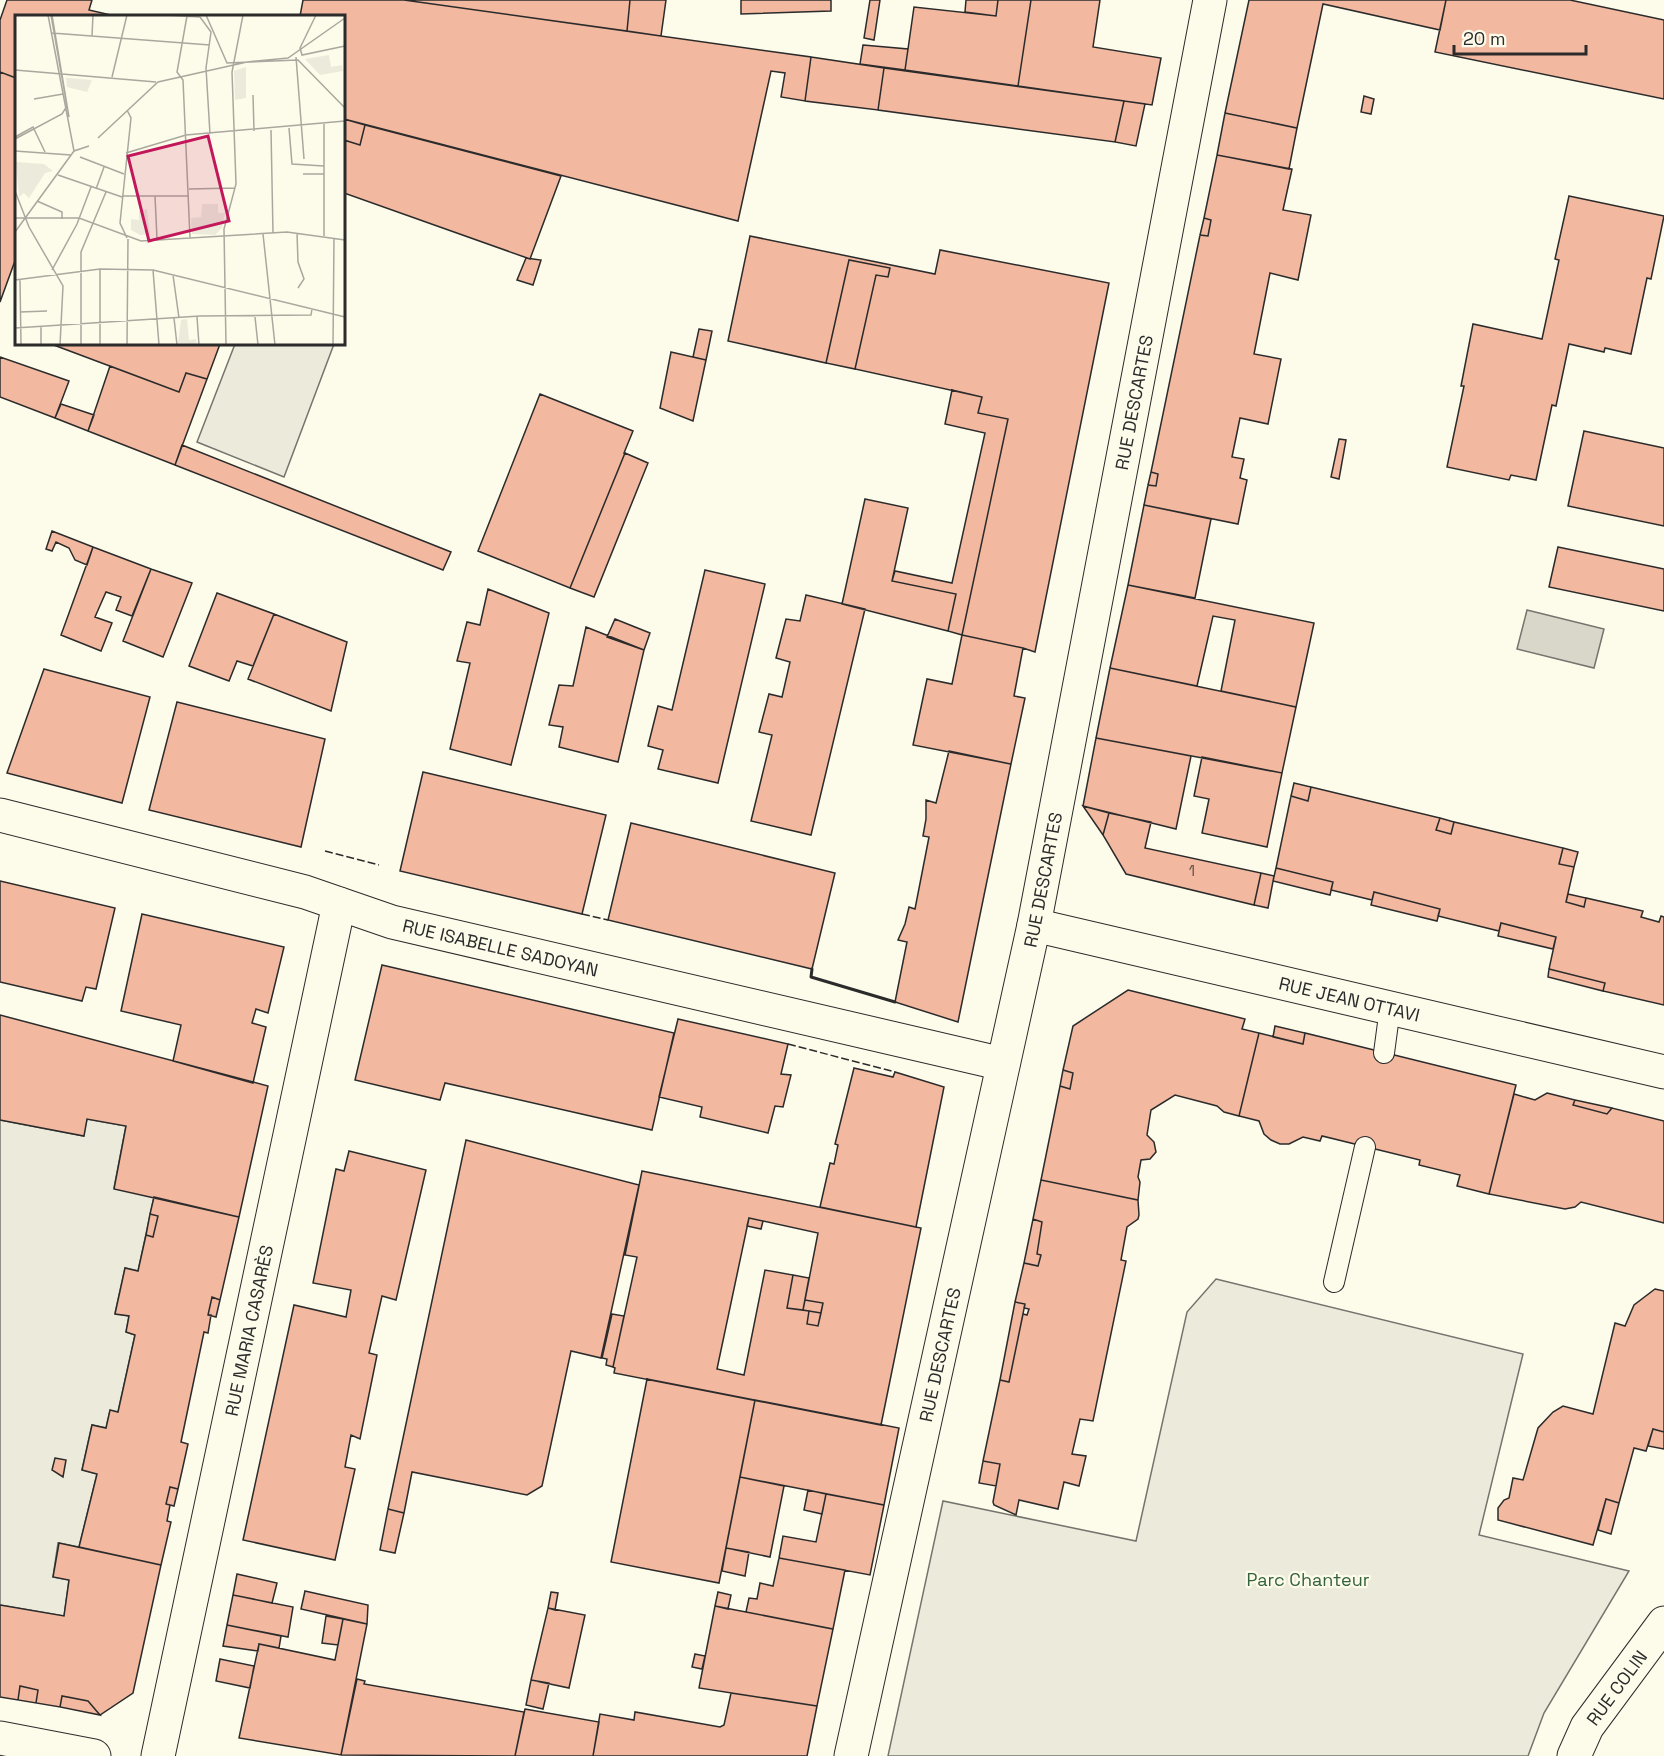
<svg xmlns="http://www.w3.org/2000/svg" width="1664" height="1756" font-family="'Space Grotesk',sans-serif">
<style>
.green{fill:#ecebdb;stroke:#74746e;stroke-width:1.5}
.water{fill:#d8d7c9;stroke:#74746e;stroke-width:1.5}
.building{fill:#f2b8a0;stroke:#2b2b2b;stroke-width:1.5;fill-rule:evenodd}
.lines{fill:none;stroke-linecap:round;stroke-linejoin:round}
.lane-casing{stroke:#2b2b2b;stroke-width:22}
.street-casing{stroke:#2b2b2b;stroke-width:35}
.secondary-casing{stroke:#2b2b2b;stroke-width:35}
.lane{stroke:#fdfbea;stroke-width:20}
.street{stroke:#fdfbea;stroke-width:33}
.secondary{stroke:#fdfbea;stroke-width:33}
.fence{stroke:#2b2b2b;stroke-width:1.5;stroke-dasharray:8 3;stroke-linecap:butt}
.wall{stroke:#2b2b2b;stroke-width:3}
.labels{text-anchor:middle;dominant-baseline:central;stroke-width:4.5;stroke-linejoin:round;paint-order:stroke}
.number-label{font-size:15px;fill:#5d4e48}
.street-label{font-size:18px;fill:#2b2b2b;stroke:#fdfbea}
.park-label{font-size:18px;fill:#34623c;stroke:#fdfbea}
.inset-road{fill:none;stroke:#a9a89e;stroke-width:1.5}
.view{fill:#c2185b;fill-opacity:0.15;stroke:#c2185b;stroke-width:3}
.inset-edge{fill:none;stroke:#2b2b2b;stroke-width:3}
</style>
<rect width="100%" height="100%" fill="#fdfbea"/>
<path class="green" d="M235 344H334L284 477 197 442Z
M87 1119 126 1126 114 1188 154 1197 138 1271 125 1268 115 1313 129 1316 126 1332 135 1335 118 1412 110 1411 106 1428 92 1425 82 1470 97 1474 79 1547 58 1543 53 1577 69 1580 64 1616 0 1605V1120L83 1136Z
M1216 1279 1523 1354 1479 1535 1629 1571 1544 1713 1528 1756H888L943 1501 1136 1541 1187 1312Z"/>
<path class="water" d="M1527 610 1604 629 1594 668 1517 649Z"/>
<path class="building" d="M7 0H92L89 10 115 16H16V78L0 72V20Z
M303 0H404L811 57 805 101 781 97 785 73 771 71 738 221 344 119V16H300Z
M404 0H630L627 31Z
M630 0H666L661 36 627 31Z
M741 0H831V11L741 14Z
M870 0H880L874 40 864 38Z
M966 0H998L996 16 965 12Z
M998 0H1031L1018 86 905 70 914 7 996 16Z
M1031 0H1100L1093 47 1161 58 1152 105 1018 86Z
M1249 0H1446L1440 30 1323 4 1297 128 1225 113Z
M1446 0H1570L1664 20V99L1435 52Z
M863 45 908 49 905 70 860 64Z
M811 57 884 68 878 110 805 101Z
M884 68 1124 101 1115 142 878 110Z
M0 72 16 78V258L0 302Z
M1364 96 1374 99 1371 114 1361 112Z
M1124 101 1145 104 1136 146 1115 142Z
M1225 113 1297 128 1289 169 1217 155Z
M344 119 365 125 360 145 344 140Z
M365 125 561 176 530 259 344 193V140L360 145Z
M1217 155 1292 169 1283 210 1311 215 1298 280 1270 273 1254 354 1281 359 1268 424 1240 418 1232 457 1244 459 1240 478 1247 480 1238 524 1144 505 1148 485 1156 486 1158 474 1151 472 1200 235 1208 236 1211 220 1204 218Z
M1569 196 1664 216 1651 279 1647 278 1631 354 1605 348 1604 352 1569 344 1556 406 1552 405 1536 480 1511 475 1509 480 1447 467 1464 386H1461L1473 324 1542 339 1559 260 1555 259Z
M1204 218 1211 220 1208 236 1200 235Z
M750 236 935 274 940 250 1109 283 1035 652 1023 648 962 635 1008 419 978 413 982 397 855 369 876 275 888 277 890 268 849 260 826 363 728 341Z
M526 258 541 260 533 285 517 280Z
M849 260 890 268 888 277 876 275 855 369 826 363Z
M699 329 712 331 706 360 693 357Z
M51 344H220L207 379 186 373 179 392Z
M671 352 706 360 693 421 660 408Z
M0 357 69 381 55 418 0 397Z
M110 366 179 392 186 373 207 379 175 465 88 431Z
M952 390 982 397 978 413 1008 419 962 635 948 631 956 594 892 581 895 571 952 583 985 433 945 424Z
M540 394 633 431 624 453H625L570 588 478 551Z
M61 404 94 415 88 431 55 418Z
M1584 431 1664 448V526L1568 506Z
M1339 439 1346 440 1339 479 1331 477Z
M182 445 451 552 443 570 175 465Z
M625 453 648 463 594 597 570 588Z
M1151 472 1158 474 1156 486 1148 485Z
M865 499 908 508 892 581 956 594 948 631 842 604Z
M1144 505 1211 519 1195 598 1128 585Z
M52 531 93 547 87 565 75 560 69 548 56 542 52 551 46 549Z
M93 547 151 569 132 616 116 610 121 597 106 592 95 617 112 623 101 651 61 635Z
M1558 547 1664 569V611L1549 587Z
M151 569 192 583 163 657 123 641Z
M705 570 765 584 718 783 658 769 663 750 648 746 658 706 672 710Z
M1128 585 1314 623 1296 707 1221 691 1235 620 1213 616 1197 686 1110 668Z
M488 589 549 613 511 765 450 749 470 663 457 661 467 622 480 625Z
M217 593 274 614 253 666 237 661 229 681 189 666Z
M806 595 865 609 811 835 751 821 772 735 759 732 769 694 782 697 790 662 776 658 786 619 800 621Z
M274 614 347 642 331 711 248 679Z
M615 619 650 633 644 650 607 637Z
M586 627 644 650 618 762 559 747 563 727 549 725 559 685 573 686Z
M962 635 1023 648 1014 696 1025 698 1011 764 913 745 927 679 952 684Z
M1110 668 1296 707 1282 773 1096 738Z
M44 669 150 697 122 803 7 773Z
M177 702 325 739 301 847 149 810Z
M1096 738 1191 756 1176 829 1083 806Z
M949 751 1011 764 958 1022 895 1002 907 942 898 940 905 924 909 907 915 909 929 837 923 836 926 819V800L936 803Z
M1202 757 1282 773 1267 847 1202 833 1209 799 1194 796Z
M423 772 606 815 582 914 400 871Z
M1294 783 1311 787 1308 801 1291 796Z
M1311 787 1440 818 1436 830 1451 834 1454 822 1563 848 1559 864 1574 867 1566 902 1584 907 1586 898 1643 911 1641 917 1659 922 1661 916 1664 917V1005L1603 991 1605 983 1549 969 1556 937 1501 923 1499 931 1438 916 1440 909 1374 892 1372 900 1331 890 1333 882 1276 868 1291 796 1308 801Z
M1083 806 1109 813 1103 835Z
M1109 813 1151 822 1145 848 1261 873 1254 905 1126 874 1103 835Z
M1440 818 1454 822 1451 834 1436 830Z
M631 823 835 873 812 969 608 920Z
M1563 848 1578 852 1574 867 1559 864Z
M1276 868 1333 882 1330 895 1273 881Z
M1261 873 1274 876 1268 908 1254 905Z
M0 881 115 908 96 989 86 987 82 1001 0 982Z
M1374 892 1440 909 1437 921 1371 905Z
M1568 894 1586 898 1584 907 1566 902Z
M142 914 284 947 268 1013 256 1009 252 1023 266 1027 253 1083 173 1061 181 1025 121 1011Z
M1501 923 1556 937 1553 949 1498 936Z
M382 965 674 1033 652 1130 445 1083 440 1100 355 1080Z
M1549 969 1605 983 1603 991 1548 977Z
M1128 990 1245 1019 1242 1029 1259 1033 1239 1116 1224 1112 1217 1106 1175 1095 1151 1110 1147 1135 1154 1142 1156 1152 1150 1159 1141 1160 1138 1177 1140 1182 1138 1200 1041 1180 1060 1086 1070 1089 1073 1073 1063 1070 1073 1026Z
M0 1015 268 1086 239 1217 114 1189 126 1126 87 1119 84 1136 0 1120Z
M678 1019 788 1044 781 1074 791 1075 783 1107 775 1106 768 1133 700 1117 702 1107 659 1097Z
M1275 1026 1305 1033 1303 1044 1273 1037Z
M1259 1033 1303 1044 1305 1033 1516 1085 1489 1194 1457 1186 1460 1175 1419 1165 1420 1160 1322 1136 1320 1141 1303 1137 1289 1144H1280L1271 1140 1264 1134 1259 1121 1239 1116Z
M854 1068 893 1077 895 1072 944 1087 916 1227 820 1207 830 1163 834 1164 838 1145 835 1144Z
M1063 1070 1073 1073 1070 1089 1060 1086Z
M1547 1093 1575 1100 1573 1105 1607 1114 1612 1108 1664 1121V1223L1581 1202 1575 1207 1565 1209 1489 1194 1514 1094 1535 1100Z
M1575 1100 1612 1108 1607 1114 1573 1105Z
M466 1140 639 1185 601 1358 571 1351 542 1486 527 1495 412 1472 404 1513 388 1509Z
M349 1151 426 1170 396 1300 382 1296 369 1353 377 1355 360 1439 351 1435 345 1467 355 1469 335 1560 243 1540 294 1305 346 1317 351 1290 313 1283 336 1169 344 1171Z
M642 1171 921 1228 881 1425 614 1373 615 1368 613 1367 637 1257 625 1255ZM749 1218 818 1233 805 1300 823 1303 818 1326 807 1324 809 1311 787 1308 793 1275 765 1270 744 1375 717 1369Z
M1041 1180 1138 1200 1139 1215 1138 1219 1127 1227 1121 1260 1126 1261 1093 1421 1080 1419 1072 1454 1086 1456 1079 1486 1064 1482 1058 1509 1019 1500 1016 1515 994 1505 993 1502 1000 1464 983 1461 1000 1380 1009 1382 1023 1314 1027 1315 1029 1309 1024 1308 1025 1304 1015 1302 1024 1263 1038 1266 1041 1255 1037 1254 1042 1222 1033 1219Z
M154 1197 239 1217 220 1300 212 1297 208 1315H211L208 1333 204 1332 181 1442 188 1444 178 1489 170 1487 166 1504 170 1505 167 1521 171 1522 161 1565 79 1547 97 1474 82 1470 92 1425 106 1428 110 1410 118 1412 135 1335 126 1332 129 1316 115 1314 125 1268 138 1271 146 1235 153 1237 158 1216 150 1214Z
M150 1214 158 1216 153 1237 146 1235Z
M749 1218 763 1221 761 1229 747 1226Z
M1033 1219 1042 1222 1037 1254 1041 1255 1038 1266 1024 1263Z
M793 1275 809 1278 803 1310 787 1308Z
M1655 1289 1664 1291V1432L1653 1429 1646 1451 1634 1448 1619 1503 1606 1499 1593 1545 1498 1520V1508L1504 1500 1509 1498 1513 1478 1523 1480 1538 1428 1553 1412 1563 1406 1593 1414 1615 1323 1625 1326 1634 1305Z
M212 1297 220 1300 216 1317 208 1315Z
M805 1300 823 1303 821 1313 803 1310Z
M1015 1302 1025 1304 1009 1382 1000 1380Z
M809 1311 821 1313 818 1326 807 1324Z
M612 1314 624 1316 613 1367 606 1365 607 1359 602 1358Z
M647 1379 755 1400 719 1583 611 1562Z
M755 1400 899 1428 884 1505 740 1477Z
M1653 1429 1664 1432V1449L1648 1446Z
M55 1458 66 1460 63 1477 52 1470Z
M983 1461 1000 1464 996 1486 979 1483Z
M740 1477 784 1486 770 1557 726 1548Z
M170 1487 178 1489 174 1506 166 1504Z
M808 1490 826 1494 822 1514 804 1510Z
M826 1494 884 1505 870 1575 779 1558 783 1536 816 1542Z
M1606 1499 1619 1503 1611 1534 1598 1530Z
M388 1509 404 1513 395 1553 380 1550Z
M59 1543 161 1565 133 1693 100 1715 88 1701 62 1696 60 1707 36 1703 38 1690 20 1686 18 1700 0 1697V1605L64 1616 69 1580 53 1577Z
M726 1548 749 1552 745 1576 722 1571Z
M779 1558 845 1570 833 1629 746 1612 749 1598 757 1599 760 1583 773 1586Z
M237 1574 277 1583 272 1603 233 1595Z
M305 1591 368 1605 367 1624 301 1609Z
M551 1592 558 1593 555 1610 548 1608Z
M718 1592 731 1595 728 1609 715 1606Z
M233 1595 293 1607 288 1637 227 1625Z
M715 1606 833 1629 817 1706 699 1688Z
M548 1608 585 1615 569 1688 531 1680Z
M326 1616 343 1619 338 1645 322 1643Z
M343 1619 367 1624 341 1755 239 1738 259 1644 335 1660Z
M227 1625 281 1636 279 1648 259 1644 258 1651 223 1646Z
M695 1654 705 1656 702 1669 692 1667Z
M220 1659 254 1666 250 1688 216 1681Z
M357 1679 365 1681 364 1684 524 1712 515 1756 341 1755Z
M531 1680 549 1683 543 1709 526 1705Z
M20 1686 38 1690 36 1703 18 1700Z
M731 1693 817 1706 807 1756H593L600 1714 634 1720 635 1712 720 1727 724 1725Z
M62 1696 88 1701 100 1715 60 1707Z
M525 1709 599 1722 593 1756H515Z"/>
<g class="lines">
<defs>
<path id="lane" d="M1384 1053 1390 1008
M1334 1282 1365 1147"/>
<g id="street">
<path id="s1" d="M0 815 305 892 392 922 1003 1064"/>
<path id="s2" d="M1034 925 1664 1072"/>
<path id="s3" d="M158 1756 339 904"/>
<path id="s4" d="M851 1756 1034 925 1210 0"/>
</g>
<g id="secondary">
<path d="M0 1738 94 1756"/>
<path id="s5" d="M1574 1756 1587 1727 1664 1623"/>
</g>
</defs>
<use href="#lane" class="lane-casing"/>
<use href="#street" class="street-casing"/>
<use href="#secondary" class="secondary-casing"/>
<use href="#lane" class="lane"/>
<use href="#street" class="street"/>
<use href="#secondary" class="secondary"/>
<path class="fence" d="M325 851 379 865
M582 914 608 920
M788 1044 895 1072"/>
<path class="wall" d="M812 969 811 977 895 1002"/>
</g>
<g class="labels">
<g class="number-label">
<text x="1192" y="870">1</text>
</g>
<g class="street-label">
<text stroke="none"><textPath href="#s4" startOffset="1383">RUE DESCARTES</textPath></text>
<text stroke="none"><textPath href="#s4" startOffset="897">RUE DESCARTES</textPath></text>
<text stroke="none"><textPath href="#s1" startOffset="518">RUE ISABELLE SADOYAN</textPath></text>
<text stroke="none"><textPath href="#s2" startOffset="324">RUE JEAN OTTAVI</textPath></text>
<text stroke="none"><textPath href="#s3" startOffset="435">RUE MARIA CASARÈS</textPath></text>
<text stroke="none"><textPath href="#s4" startOffset="411">RUE DESCARTES</textPath></text>
<text stroke="none"><textPath href="#s5" startOffset="81">RUE COLIN</textPath></text>
</g>
<g class="park-label">
<text x="1308" y="1579">Parc Chanteur</text>
</g>
</g>
<g transform="translate(15 15)">
<rect width="330" height="330" fill="#fdfbea"/>
<path d="M314 40 316 52 327 50 328 56 305 60 290 44ZM231 52V83L220 85 219 56ZM51 63H53L77 65 72 77 52 72ZM1 147 29 149 38 156 30 158 14 183 9 178 4 182ZM187 189H203V198H210L207 213 200 220 177 219 176 203 186 202ZM132 194 135 219 125 220 116 215V204L124 205V196ZM172 304 174 325 181 324 182 330 163 328 166 305Z" fill="#ecebdb"/>
<path class="inset-road" d="M33 0 59 136M37 0 54 102M152 0 185 2 196 17 191 53 195 119M191 0 212 48 283 45 330 93M301 0 285 33 287 40 330 31M172 1 162 57 168 65 175 223M37 18 195 30M77 21 78 0M281 42 289 144M0 55 141 67M97 62 112 0M238 80 239 116M19 84 48 79M309 109V221M274 113 277 149 309 151M256 115 258 218M0 122 18 112 30 137M83 123 143 67 232 47 273 43 330 3M0 124 47 99 52 91 36 0M0 136 56 140M111 138 171 120 330 106M65 142 109 159M288 159H309M43 160 107 182M81 174 89 152M174 174 220 173M0 176 14 212 48 271 45 330M107 181H174M140 181 142 224M22 186 47 197V204M0 203H64L126 226 272 217 330 225M0 217 59 136 74 131M282 218 283 247 289 264 283 273M248 219 260 330M112 223 105 208 116 103 112 95M85 254V330M37 255 62 209 76 172M138 255 144 330M158 260 164 303M0 265 85 254 138 255 330 302M5 265 6 330M5 297 32 296M182 302 184 330M240 302 243 330M159 303 162 330M26 311V330M0 313 185 301 296 300 297 294M66 330V237L91 177M112 330 113 224M211 330 209 214 221 169 217 57 228 0M318 330 319 224"/>
<path class="view" d="M193 121 214 206 134 226 113 141Z"/>
<rect width="330" height="330" class="inset-edge"/>
</g>
<path d="M1454 45v9h132v-9" fill="none" stroke="#2b2b2b" stroke-width="3"/>
<text x="1463" y="45" font-size="18" fill="#2b2b2b" stroke="#fdfbea" stroke-width="4.5" paint-order="stroke">20 m</text>
</svg>
